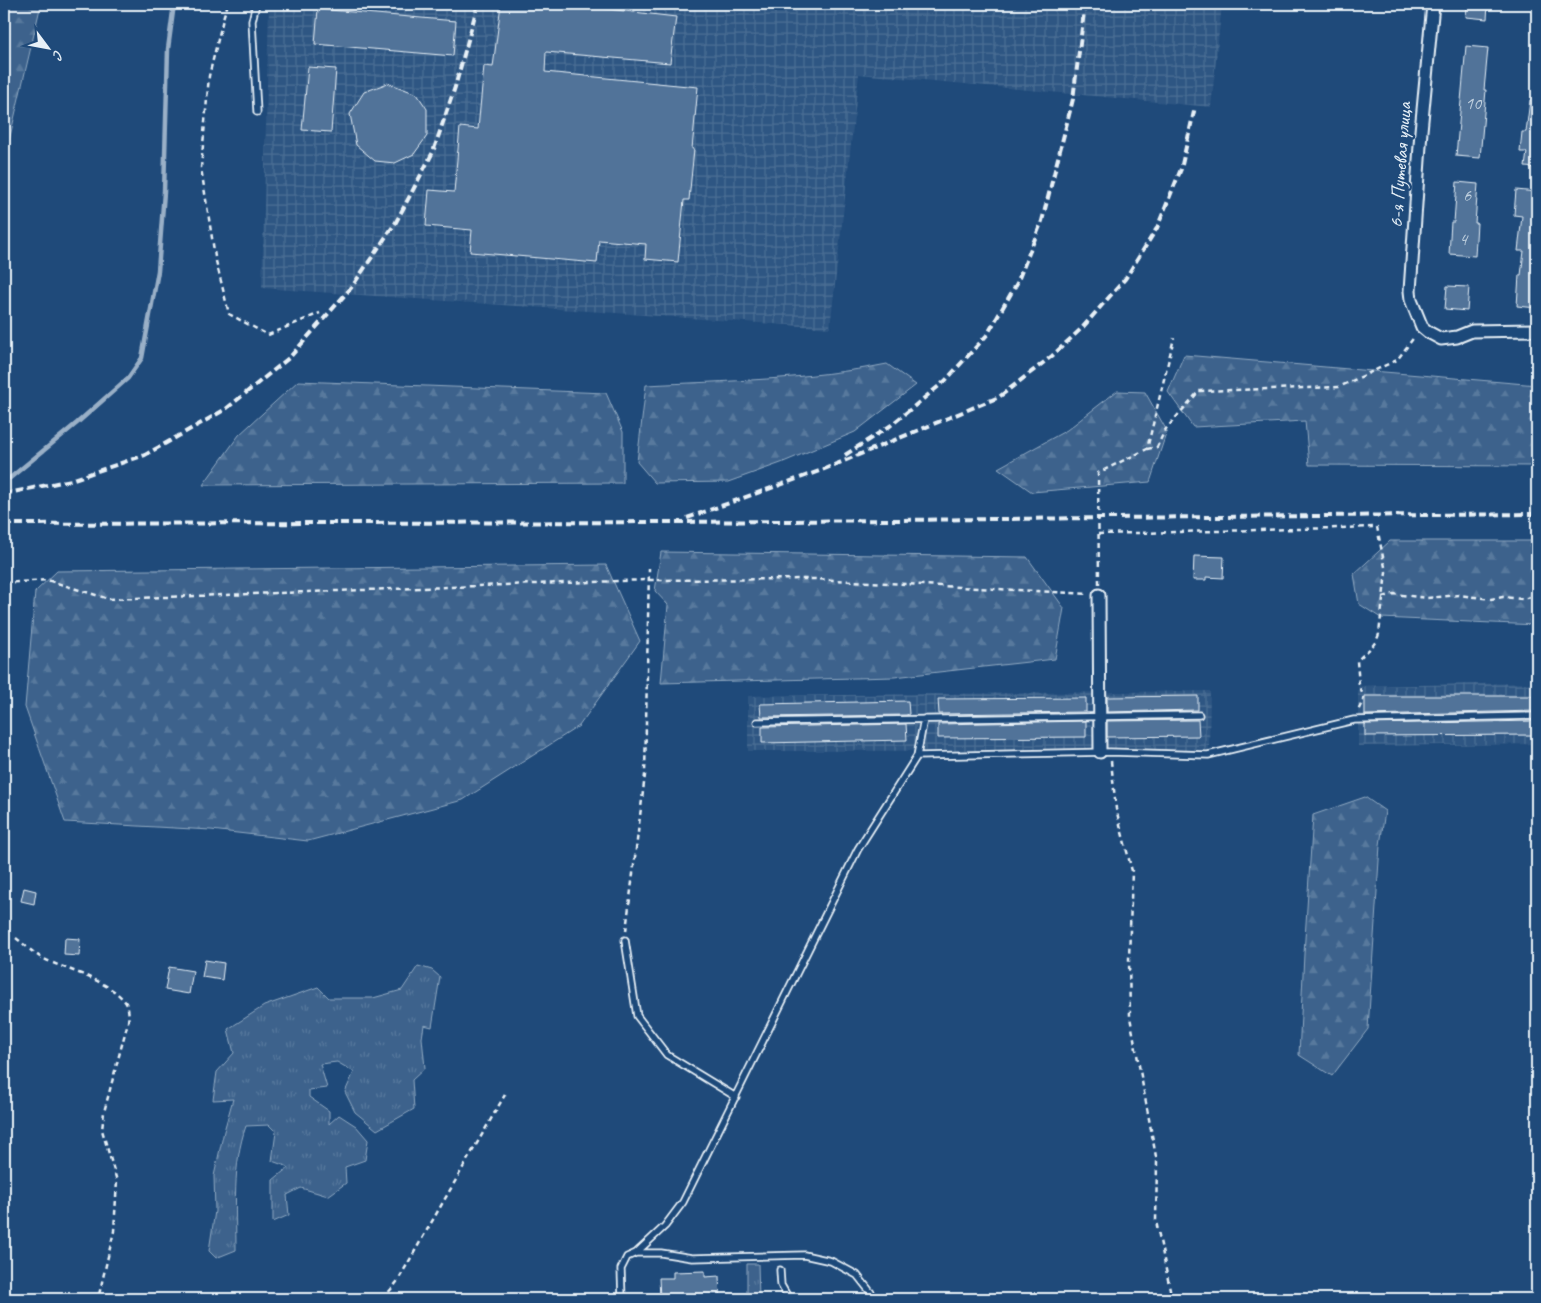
<svg xmlns="http://www.w3.org/2000/svg" width="1541" height="1303" font-family="Caveat,sans-serif">
<style>
.industrial{fill:url(#industrial-grid)}
.grass{fill:url(#grass-tufts);stroke:#92aac2}
.forest{fill:url(#forest-firs);stroke:#92aac2}
.lines{fill:none;stroke-linecap:round;stroke-linejoin:round}
.stream{stroke:#9ab0c7;stroke-width:4.5}
.building{fill:#517399;stroke:#e8f1f8}
.lane-casing{stroke:#e8f1f8;stroke-width:9}
.street-casing{stroke:#e8f1f8;stroke-width:15}
.path{stroke:#e8f1f8;stroke-width:2.5;stroke-dasharray:5 4;stroke-linecap:butt}
.lane{stroke:#1f4a7a;stroke-width:5.5}
.street{stroke:#1f4a7a;stroke-width:11}
.rail{stroke:#e8f1f8;stroke-width:4;stroke-dasharray:8 4;stroke-linecap:butt}
.labels{text-anchor:middle;dominant-baseline:central;stroke-width:4.5;stroke-linejoin:round;paint-order:stroke}
.number-label{font-size:18px;fill:#c2d2e0}
.street-label{font-size:20px;fill:#e8f1f8;stroke:#1f4a7a}
</style>
<defs>
<pattern id="industrial-grid" width="8" height="8" patternUnits="userSpaceOnUse" patternTransform="scale(1.25)"><rect width="8" height="8" fill="#2e5683"/><path d="M0 4h8M4 0v8" fill="none" stroke="#4c6f95"/></pattern>
<pattern id="grass-tufts" width="24" height="20" patternUnits="userSpaceOnUse" patternTransform="scale(1.25)"><rect width="24" height="20" fill="#3c628c"/><path d="M3 7l-1-3M5 7V3M7 7l1-3M15 17l-1-3M17 17v-4M19 17l1-3" fill="none" stroke="#58799d"/></pattern>
<pattern id="forest-firs" width="22" height="20" patternUnits="userSpaceOnUse" patternTransform="scale(1.25)"><rect width="22" height="20" fill="#3c628c"/><path d="M5 1l3.5 6h-7zM16 11l3.5 6h-7z" fill="#58799d"/></pattern>
</defs>
<rect width="100%" height="100%" fill="#1f4a7a"/>
<filter id="ink" filterUnits="userSpaceOnUse"><feTurbulence type="fractalNoise" baseFrequency=".02" numOctaves="2"/><feDisplacementMap in="SourceGraphic" scale="10" xChannelSelector="R" yChannelSelector="G"/><feConvolveMatrix kernelMatrix="1 2 1 2 8 2 1 2 1" color-interpolation-filters="sRGB"/></filter>
<g filter="url(#ink)">
<path class="industrial" d="M269 4H1222L1211 107 859 74 830 328 262 288Z
M1537 683V744L1358 746V686Z
M1210 691 1209 750 748 751V696Z"/>
<path class="grass" d="M418 966 432 970 440 977 432 1027 424 1025 422 1038 425 1068 412 1080 414 1109 377 1130 355 1112 345 1092 354 1072 337 1062 320 1064 327 1088 309 1090V1097L329 1111V1124L339 1115 356 1126 368 1140 365 1160 345 1167 346 1183 328 1196 301 1188 287 1195 289 1215 273 1222V1180L289 1167 272 1161 276 1132 269 1125 246 1126C232 1165 236 1209 236 1250L216 1258 209 1251 215 1211 214 1176 224 1131 233 1099 213 1100 217 1072 234 1053 228 1029 264 1006 318 987 329 998H373L402 990Z
M747 1264H758L759 1299H747Z"/>
<path class="forest" d="M4 4H41L8 145 4 141Z
M1184 355 1537 385V466L1309 465 1305 421 1193 427 1168 392Z
M887 364 916 385 855 432 781 463 728 482 655 483 637 462 646 385C726 381 808 380 887 364Z
M298 381 606 393 623 432V483L203 485 239 435Z
M1117 391 1145 392 1167 431 1150 482 1032 492 998 468 1067 430Z
M1390 541H1537V625L1381 618 1359 604 1354 574Z
M661 552 1027 557 1064 608 1055 659 894 677 661 683 668 605 655 591Z
M606 565 640 641 579 726 463 800 308 841 211 830 65 822 25 707 35 592 57 571Z
M1365 797 1385 811 1380 845 1368 1029 1332 1076 1299 1055 1304 954 1313 815Z"/>
<g class="lines">
<path class="stream" d="M4 477 10 478 77 423 128 378 142 358 158 271 164 192 168 49 174 4"/>
</g>
<path class="building" d="M501 4H565L676 17 670 63 546 52 545 72 698 87 692 149H694L689 200H684L678 262 645 259 646 244 599 240 597 263 470 252 472 230 426 226 429 190 454 192 460 127 478 129 484 66 493 67Z
M1467 4H1488L1487 19 1466 17Z
M318 9 456 21 453 56 315 44Z
M1466 46 1488 48 1484 90H1486L1480 158 1456 156Z
M308 67 336 69 331 132 302 130Z
M388 83 417 94 427 109V136L414 154 395 163 375 161 356 145 350 114 364 92Z
M1530 100H1537V168L1525 167 1527 152H1520L1522 132H1526Z
M1457 182 1478 184 1475 223H1477L1475 256 1449 254 1451 222H1454Z
M1516 190 1537 192V308L1517 306 1519 275H1521L1524 251H1518L1522 216 1514 215Z
M1447 286 1469 287 1467 311 1445 309Z
M1194 556 1224 557 1223 578 1206 577V580H1193Z
M1198 696V710L1107 712V697Z
M1365 696H1537V711L1365 715Z
M1086 698V712L939 714 938 699Z
M908 701 909 714 906 715 761 717 760 704Z
M1198 720 1199 736 1107 737V721Z
M1086 721V737L938 738V724Z
M1537 721V735L1365 736V724Z
M906 724 907 740 762 743V727Z
M24 888 36 891 34 904 21 901Z
M65 938 80 939 79 956 64 955Z
M205 960 224 963 222 980 202 977Z
M169 967 193 971 189 994 165 990Z
M705 1271V1277L719 1276 720 1299H660L659 1278H673V1272Z"/>
<g class="lines">
<defs>
<path id="lane" d="M256 4 252 21 257 112
M757 722 1199 715
M917 756 924 719
M625 940 637 1016 667 1055 736 1097
M636 1253 665 1226 683 1202 858 849 917 756 1110 752 1208 755 1354 720 1537 716
M780 1270 781 1285 789 1299
M622 1299 621 1269 627 1257 636 1253H661L692 1258 804 1255 831 1261 857 1275 876 1299"/>
<path id="street" d="M1433 4 1421 131 1410 291 1411 300 1422 327 1428 332 1441 339 1457 337 1472 331 1537 330
M1099 595 1100 752"/>
</defs>
<use href="#lane" class="lane-casing"/>
<use href="#street" class="street-casing"/>
<path class="path" d="M228 4 224 15 209 76 201 168 215 257 229 314 268 335 320 313
M1147 449 1157 447 1165 430 1199 391 1339 387 1397 360 1415 336
M1098 534 1377 527 1386 572 1379 634C1375 647 1366 651 1357 661L1359 685 1364 698 1358 711
M4 583 47 580 109 599 648 580 814 579 1089 594
M1099 584 1098 473 1147 449 1174 338
M1383 597 1394 594 1427 598 1459 595 1491 599 1503 597 1522 599 1537 596
M1111 761 1116 809 1132 871 1129 959 1130 1017 1157 1162 1156 1221 1172 1299
M626 931 645 775 649 568
M16 938C25 945 34 954 44 959 67 970 111 981 126 1003 129 1009 129 1015 128 1022L104 1112 102 1130 117 1181 114 1231 98 1299
M383 1299 397 1282 506 1093"/>
<use href="#lane" class="lane"/>
<use href="#street" class="street"/>
<path class="rail" d="M845 455 890 426 945 381 987 335 1017 283 1042 221 1073 99 1085 4
M4 494 71 480 145 455 226 409 290 357 351 288 396 222 433 152 455 87 478 4
M687 518 822 470 999 397 1052 356 1082 328 1125 279 1157 228 1181 169 1195 107
M4 524 678 522 1537 514"/>
</g>
</g>
<g class="labels">
<g class="number-label">
<text x="1473" y="103">10</text>
<text x="1467" y="195">6</text>
<text x="1463" y="239">4</text>
</g>
<g class="street-label">
<text transform="translate(1400 165) rotate(-86)">6-я Путевая улица</text>
</g>
</g>
<rect width="1541" height="1303" fill="none" stroke="#1f4a7a" stroke-width="20"/>
<rect x="10" y="10" width="1521" height="1283" fill="none" stroke="#e8f1f8" stroke-width="2" filter="url(#ink)"/>
<g transform="translate(48 48) rotate(122)" stroke="#1f4a7a" stroke-width="4" paint-order="stroke">
<path d="M0-4L9 19L0 12L-9 19Z" fill="#e8f1f8"/>
<text y="-8" font-size="14" font-weight="bold" text-anchor="middle" fill="#e8f1f8">С</text>
</g>
</svg>
